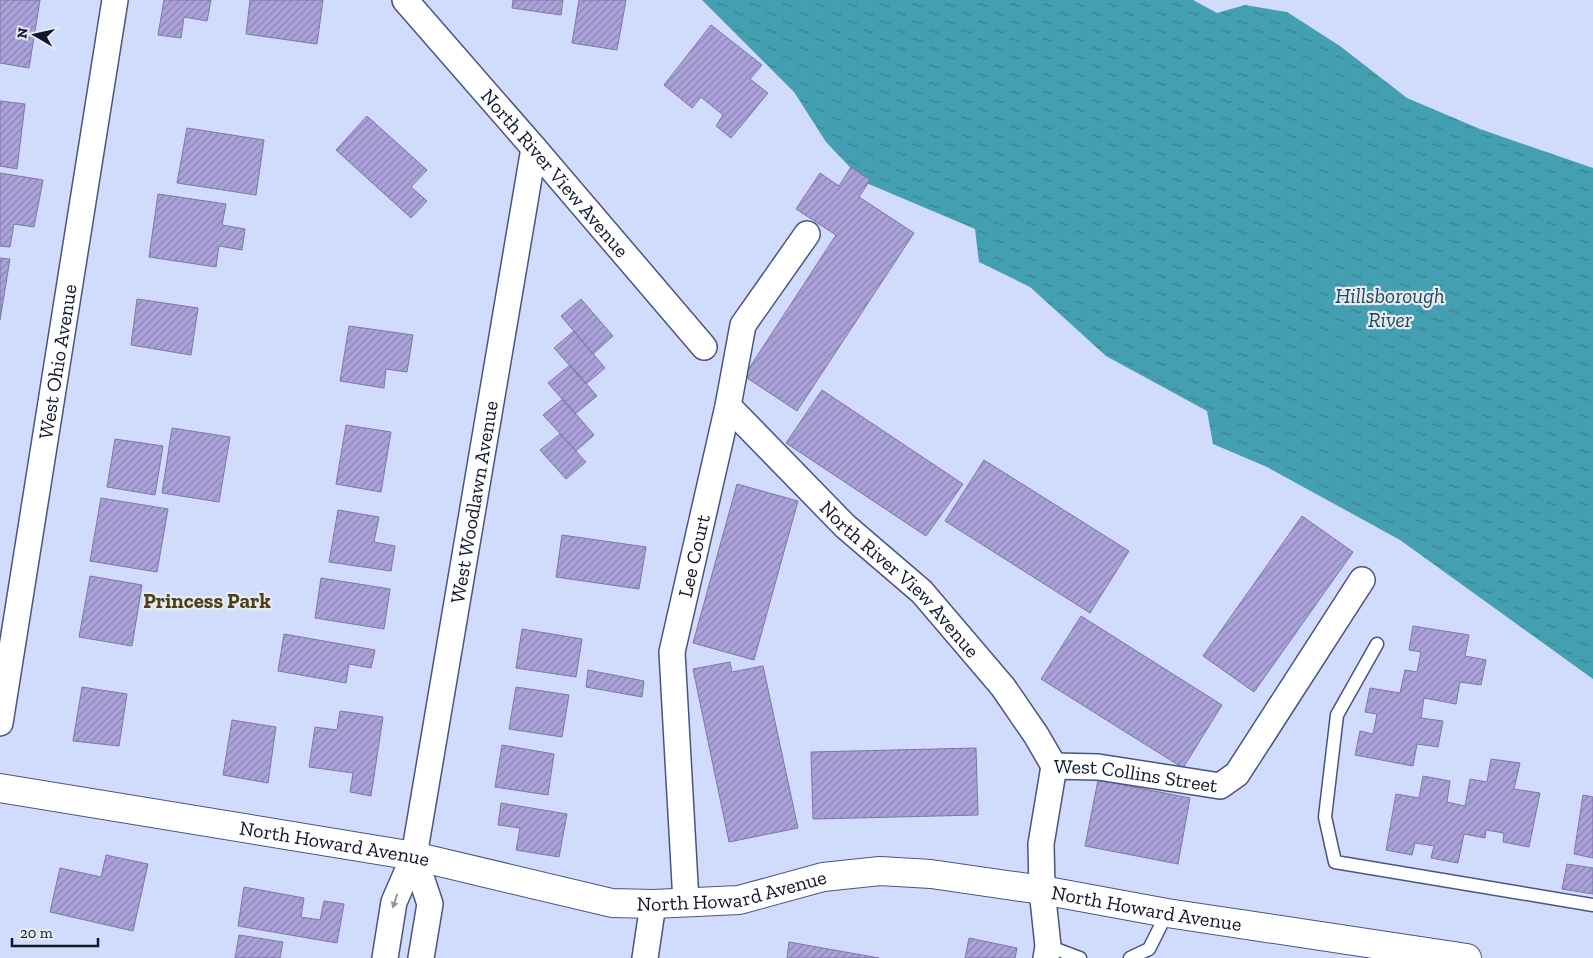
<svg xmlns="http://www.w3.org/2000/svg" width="1593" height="958" font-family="'Zilla Slab',serif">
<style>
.water{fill:url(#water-ripples)}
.building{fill:url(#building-hatch);stroke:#7e76aa}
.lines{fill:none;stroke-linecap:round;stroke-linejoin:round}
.lane-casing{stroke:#485584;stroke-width:15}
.street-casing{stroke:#485584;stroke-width:28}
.secondary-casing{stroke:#485584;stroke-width:30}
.lane{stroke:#fff;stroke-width:12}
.street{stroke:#fff;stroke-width:25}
.secondary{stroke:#fff;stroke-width:28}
.oneway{fill:#94969f}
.labels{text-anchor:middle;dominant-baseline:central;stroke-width:4.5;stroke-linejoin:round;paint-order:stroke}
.street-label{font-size:20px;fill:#111629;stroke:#e6eaf5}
.water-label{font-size:21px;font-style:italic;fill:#1f4950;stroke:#e6eaf5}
.neighbourhood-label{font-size:21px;font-weight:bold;fill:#4e4018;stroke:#e6eaf5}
</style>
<defs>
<pattern id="water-ripples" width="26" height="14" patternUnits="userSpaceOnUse" patternTransform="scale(1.25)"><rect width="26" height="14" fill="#44a0b0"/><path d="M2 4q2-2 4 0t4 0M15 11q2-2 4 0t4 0" fill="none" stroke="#37818f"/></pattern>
<pattern id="building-hatch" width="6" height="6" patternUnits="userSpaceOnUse" patternTransform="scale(1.25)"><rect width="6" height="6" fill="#aaa2d9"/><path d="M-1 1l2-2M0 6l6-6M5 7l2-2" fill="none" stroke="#8983b0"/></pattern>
</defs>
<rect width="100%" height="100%" fill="#d1dcfd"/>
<path class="water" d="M702 0H1193L1217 13 1245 5 1287 12 1340 46 1407 98 1480 129 1593 168V679L1400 540 1267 467 1213 444 1207 411 1106 356 1030 287 979 262 975 229 864 182 826 142 794 92Z"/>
<path class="building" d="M0 0H40L29 68 0 63Z
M164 0H211L207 21 184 17 181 38 158 35Z
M250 0H323L317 44 246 34Z
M513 0H563L561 15 512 8Z
M579 0H626L617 50 572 43Z
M711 25 762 65 750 79 768 93 731 138 716 126 723 115 701 97 692 108 664 85Z
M0 101 25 104 17 169 0 166Z
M367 116 427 170 411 187 427 201 411 218 336 150Z
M187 128 264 140 256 195 177 183Z
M851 167 870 180 859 197 914 233 797 411 744 376 836 235 796 209 820 173 839 186Z
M0 173 43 180 34 227 14 224 10 247 0 246Z
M158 194 226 204 222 225 245 229 242 250 219 246 216 267 149 257Z
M0 258 10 259 0 320Z
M137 299 198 308 191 355 131 345Z
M581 299 613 336 593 354 561 316Z
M349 326 413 335 407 372 386 369 384 388 340 381Z
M574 331 605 368 586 384 554 348Z
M570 365 597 396 575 414 548 383Z
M822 390 963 484 926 536 786 443Z
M563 399 594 435 576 451 543 415Z
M346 425 391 432 381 492 336 484Z
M172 428 230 437 219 502 162 493Z
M560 434 586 462 566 479 540 450Z
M115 439 163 446 155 495 107 487Z
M984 460 1129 551 1090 613 945 521Z
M737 484 798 501 754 660 693 643Z
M101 498 168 509 157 572 90 561Z
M338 510 379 517 374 542 395 546 391 571 329 562Z
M1302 516 1353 552 1254 692 1203 656Z
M562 535 646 547 639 589 556 577Z
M90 576 142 585 132 646 79 637Z
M321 578 390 589 384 629 315 618Z
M1081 616 1222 705 1183 768 1041 679Z
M1413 626 1469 635 1465 656 1486 660 1481 685 1460 682 1456 704 1424 698 1421 718 1443 721 1438 747 1417 744 1413 766 1355 755 1360 731 1373 734 1377 714 1365 712 1370 688 1400 693 1405 670 1417 672 1421 652 1409 650Z
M522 629 582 639 576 677 516 668Z
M284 634 375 650 371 668 349 664 346 683 278 671Z
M730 662 732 672 763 666 798 828 729 842 693 669Z
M588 670 644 681 642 697 586 687Z
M82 687 127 694 119 746 73 741Z
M516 687 569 695 562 737 509 729Z
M340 711 383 717 371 796 350 792 353 773 309 767 315 727 337 730Z
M232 720 276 727 268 783 223 775Z
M502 745 554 754 548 795 495 787Z
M976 748 978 815 813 819 811 752Z
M1491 759 1520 763 1514 789 1540 793 1529 847 1503 842 1504 833 1486 830 1485 838 1464 834 1458 863 1431 858 1434 846 1415 843 1412 855 1386 850 1396 794 1419 798 1423 776 1450 781 1447 802 1465 806 1470 779 1487 782Z
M1098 780 1190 798 1178 864 1085 846Z
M1583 795 1593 797V858L1574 854Z
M501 803 567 814 559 857 516 850 520 828 498 825Z
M106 855 148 864 133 931 50 912 60 868 101 877Z
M1567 864 1593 868V894L1562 889Z
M244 887 304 898 301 917 320 920 324 901 344 904 337 943 238 926Z
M239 935 283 942 280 958H235Z
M969 938 1017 948 1015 958H965Z
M789 942 879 958H787Z"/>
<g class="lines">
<defs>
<path id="lane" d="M1377 644 1337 715 1325 817 1335 862 1593 905
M1048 946 1080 958
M1130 958 1149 949 1167 913"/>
<g id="street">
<path id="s1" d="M405 0 534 148 704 347"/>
<path id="s2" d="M728 406 845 526 922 592 1003 687 1036 735 1054 766"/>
<path id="s3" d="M0 723 115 0"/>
<path d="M414 856 430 904 421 958"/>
<path id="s4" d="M686 902 672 652 728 406 743 325 807 234"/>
<path id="s5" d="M385 958 394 902 414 856 534 148"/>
<path d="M645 958 653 904"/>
<path id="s6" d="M1046 958 1048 946 1042 890 1041 844 1054 766 1098 767 1220 786 1237 774 1362 580"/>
</g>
<g id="secondary">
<path id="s7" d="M0 788 414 856 612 903 653 904 739 900 823 877 880 871 931 874 1042 890 1167 913 1467 958"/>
</g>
</defs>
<use href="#lane" class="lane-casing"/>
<use href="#street" class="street-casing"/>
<use href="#secondary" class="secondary-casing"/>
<use href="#lane" class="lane"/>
<use href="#street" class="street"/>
<use href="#secondary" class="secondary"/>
</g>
<defs><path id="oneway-solid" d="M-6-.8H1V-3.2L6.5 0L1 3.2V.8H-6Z" transform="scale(1.25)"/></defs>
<use class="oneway" href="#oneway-solid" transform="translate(395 901) rotate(108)"/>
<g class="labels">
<g class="street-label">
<text stroke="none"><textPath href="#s1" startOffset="229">North River View Avenue</textPath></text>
<text stroke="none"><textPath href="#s3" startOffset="366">West Ohio Avenue</textPath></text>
<text stroke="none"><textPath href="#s5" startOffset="466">West Woodlawn Avenue</textPath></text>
<text stroke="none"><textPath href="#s4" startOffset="349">Lee Court</textPath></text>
<text stroke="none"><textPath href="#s2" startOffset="244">North River View Avenue</textPath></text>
<text stroke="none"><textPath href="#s6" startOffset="276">West Collins Street</textPath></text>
<text stroke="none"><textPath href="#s7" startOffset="339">North Howard Avenue</textPath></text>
<text stroke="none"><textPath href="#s7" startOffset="744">North Howard Avenue</textPath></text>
<text stroke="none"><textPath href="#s7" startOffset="1164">North Howard Avenue</textPath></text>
</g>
<g class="water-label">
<text x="1390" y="295">Hillsborough<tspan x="1390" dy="24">River</tspan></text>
</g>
<g class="neighbourhood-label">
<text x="207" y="600">Princess Park</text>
</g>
</g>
<g transform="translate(35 35) rotate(279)" stroke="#e6eaf5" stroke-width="4" paint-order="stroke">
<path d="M0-4L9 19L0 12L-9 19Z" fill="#111629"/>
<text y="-8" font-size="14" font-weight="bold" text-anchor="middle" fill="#111629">N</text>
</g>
<path d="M12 938v8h86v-8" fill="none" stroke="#111629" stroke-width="2.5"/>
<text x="20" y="938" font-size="15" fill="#111629" stroke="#e6eaf5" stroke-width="4" paint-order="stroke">20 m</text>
</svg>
